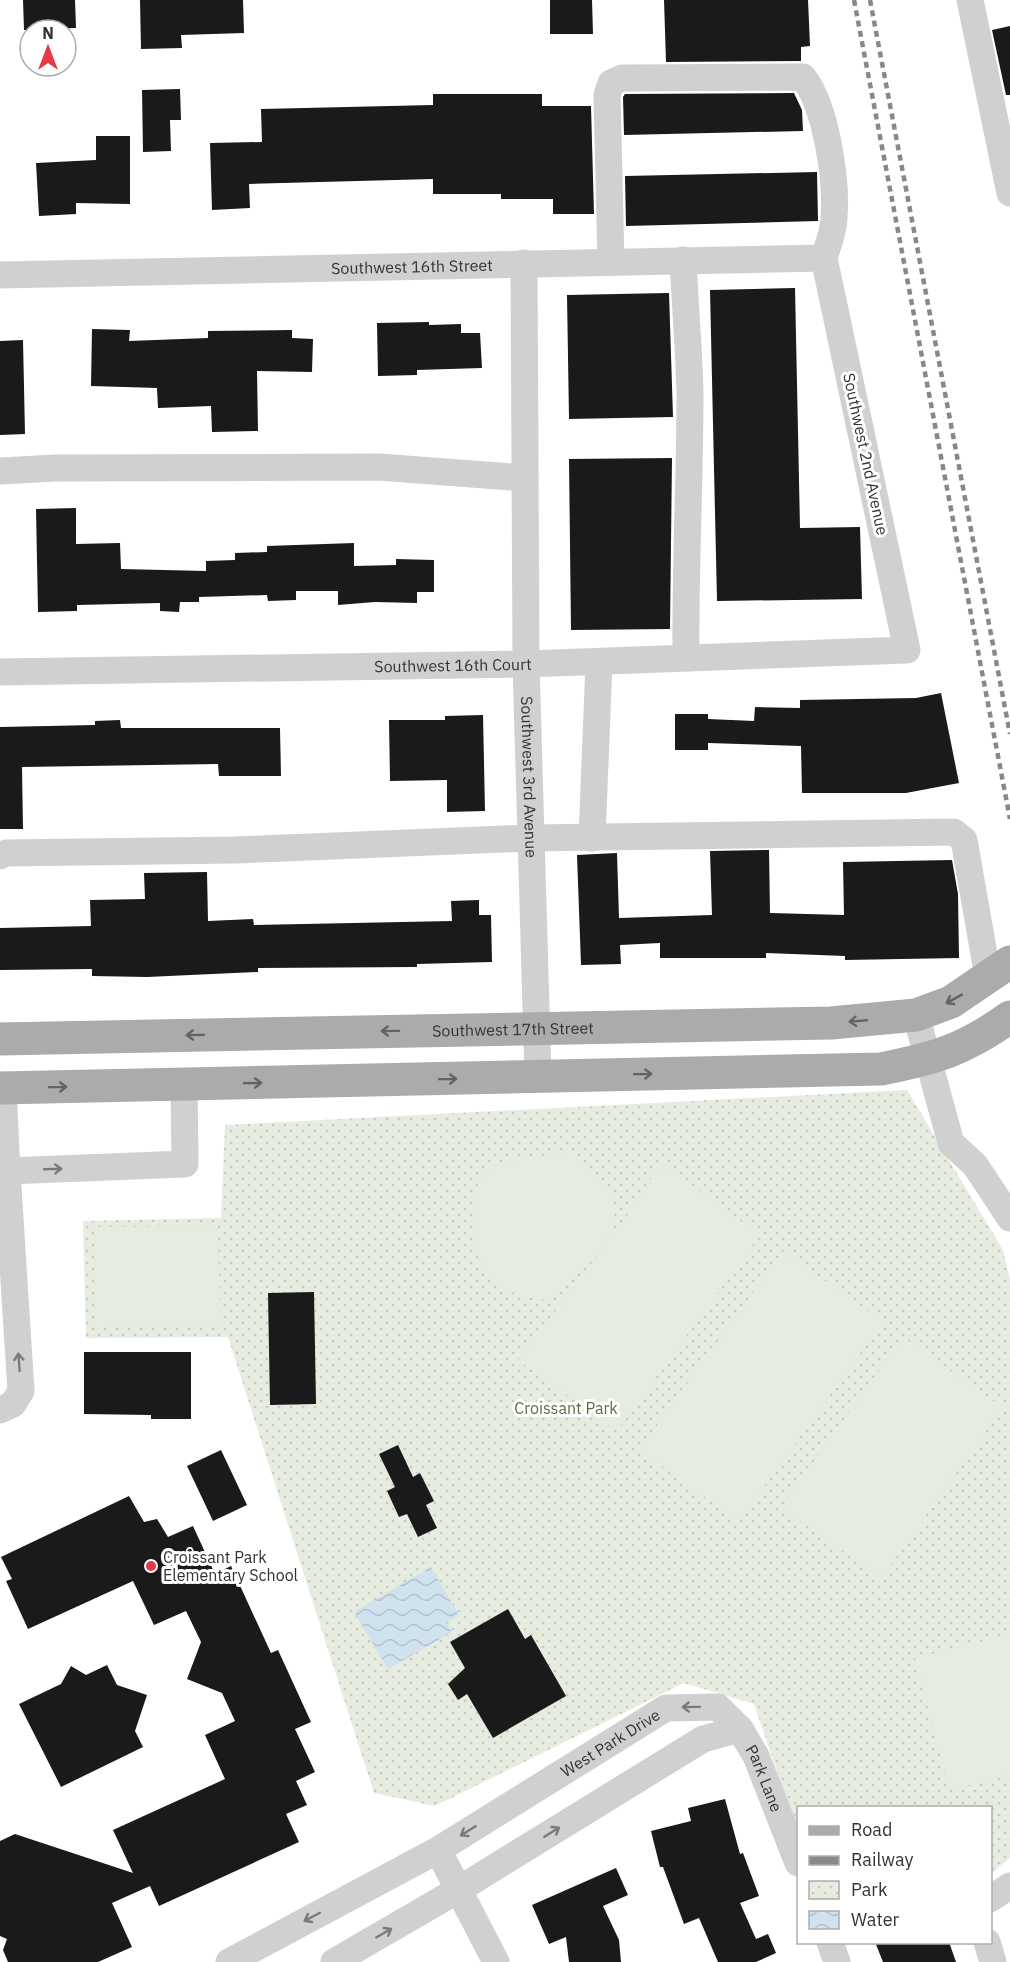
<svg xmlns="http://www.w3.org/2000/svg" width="1010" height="1962" font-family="'IBM Plex Sans',sans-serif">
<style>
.park{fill:url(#park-dots)}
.pitch{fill:#e6ecdf}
.water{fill:url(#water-waves)}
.building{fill:#1a1a1a}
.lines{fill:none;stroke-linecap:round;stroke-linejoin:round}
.minor{stroke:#d0d0d0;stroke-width:27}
.major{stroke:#ababab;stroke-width:33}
.rail{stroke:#888;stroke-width:4.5;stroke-dasharray:6 4.5;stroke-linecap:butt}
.oneway{stroke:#636363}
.oneway2{stroke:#7a7a7a}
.poi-dot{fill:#e63946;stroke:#fff;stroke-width:2}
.labels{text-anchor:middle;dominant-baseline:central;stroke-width:6;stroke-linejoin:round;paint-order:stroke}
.street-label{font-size:16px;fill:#333;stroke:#fff}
.park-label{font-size:16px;fill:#56703f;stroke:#fff}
.poi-label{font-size:16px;fill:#333;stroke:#fff;text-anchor:start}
</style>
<defs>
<pattern id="park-dots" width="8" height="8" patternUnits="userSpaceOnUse" patternTransform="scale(1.5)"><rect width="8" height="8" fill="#e6ecdf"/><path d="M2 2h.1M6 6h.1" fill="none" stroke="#c6cbc0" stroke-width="1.8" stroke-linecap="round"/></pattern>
<pattern id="water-waves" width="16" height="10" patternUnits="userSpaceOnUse" patternTransform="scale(1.5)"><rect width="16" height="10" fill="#cfe2ee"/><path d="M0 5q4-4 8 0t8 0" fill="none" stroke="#b2c2cd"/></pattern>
</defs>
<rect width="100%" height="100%" fill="#fff"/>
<path class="park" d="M907 1090 1003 1250 1010 1280V1858L991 1874 990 1808H798V1833L754 1704 684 1683 435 1806 374 1793 228 1337 86 1338 83 1221 221 1218 225 1125Z"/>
<path class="pitch" d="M567 1152C591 1166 618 1190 614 1222 611 1244 567 1286 550 1300L526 1297 502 1289 483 1267 475 1249 472 1195 485 1172 502 1162Z
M661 1163 760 1235 617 1431 518 1360 622 1223Z
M218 1226 220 1326 95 1328 94 1227Z
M783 1251 883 1322 739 1521 639 1450Z
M903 1337 1003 1408 881 1578 781 1507Z
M1010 1634V1775L949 1790 915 1658Z"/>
<path class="water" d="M431 1567 459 1615 446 1622 452 1632 388 1669 354 1612Z"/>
<path class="building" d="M23 0H75L76 28 24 30Z
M140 0H243L244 33 181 35 182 48 141 49Z
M550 0H592L593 34H550Z
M664 0H808L810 46 801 47V61L666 62Z
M1010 26V95H1006L992 30Z
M180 89 181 120H170L171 151 143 152 142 90Z
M794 93 802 110 803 131 624 135 623 97 625 94Z
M433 94H542V106H591L594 214H553V199H501V194H433V179L249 184 250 208 212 210 210 143 262 142 261 109 433 105Z
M96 136H130V204L76 203V214L39 216 36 163 96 160Z
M817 172 818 221 626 226 625 176Z
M795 288 800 528 860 527 862 599 717 601 710 290Z
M669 293 673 417 569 419 567 295Z
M429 322V325L461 324V333H480L482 368 417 370V375L378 376 377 323Z
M92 329 130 330 129 341 208 338V331L292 330V338L313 339 312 372 257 371 258 431 212 432 211 406 158 408 157 388 91 386Z
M23 340 25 434 0 435V341Z
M672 458 670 629 571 630 569 459Z
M76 508V544L120 543 121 569 206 571V561L235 560V553L267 552V546L354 543V566L396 565V559L434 560V592H417V603L375 602 338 605V591H296V600L268 601 267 595 199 597V602H180L179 612 160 611V603L77 605V611L38 612 36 509Z
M941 693 959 783 906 793H802L801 746 708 743V750H675V714H708V719L754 721 755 707 800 708V700L916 698Z
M483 715 485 811 447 812V780L390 781 389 720H445V716Z
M120 720 121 728H280L281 776H219L218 764 22 767 23 829H0V727L95 725V721Z
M769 850 770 913 844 915 843 862 952 860 958 894 959 958 845 960V956L766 953V958H660V943L620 945 621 964 581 965 577 855 617 853 619 918 712 915 710 851Z
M207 872 208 921 253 919 254 925 452 921 451 901 479 900V915H491L492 962 417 964V967L258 968V972L147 977 92 976V969L0 970V928L91 926 90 900 145 899 144 873Z
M314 1292 316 1404 270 1405 268 1293Z
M84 1352H191V1419H151V1415L84 1414Z
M398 1445 413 1477 420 1473 434 1501 426 1505 437 1528 418 1537 407 1514 399 1517 387 1491 395 1487 379 1454Z
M221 1450 247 1505 213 1521 187 1466Z
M129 1496 144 1522 157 1519 168 1537 193 1526 215 1574 231 1566 271 1653 278 1650 311 1722 295 1729 315 1772 296 1781 307 1805 286 1814 299 1842 159 1906 150 1886 112 1903 132 1947 98 1962H8L3 1950 7 1939 0 1936V1841L15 1834 133 1873 113 1830 225 1779 205 1735 235 1721 222 1693 187 1679 201 1642 186 1611 154 1625 133 1581 28 1629 6 1581 12 1579 1 1557Z
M508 1609 525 1639 531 1635 566 1696 493 1738 467 1694 458 1700 448 1684 465 1668 450 1642Z
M107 1665 117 1685 147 1695 135 1731 143 1747 61 1787 19 1704 61 1684 71 1666 86 1675Z
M725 1799 740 1854 743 1853 759 1896 740 1903 756 1939 768 1934 776 1953 756 1962H718L699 1918 684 1924 663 1867H660L651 1831 691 1821 688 1808Z
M616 1868 628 1895 603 1906 619 1940 621 1962H569L566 1937 549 1944 532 1905Z
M875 1942H949L956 1962H883Z"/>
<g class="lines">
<g class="minor">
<path d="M970 0 1010 193"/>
<path d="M683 260C685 304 689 349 690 393 690 482 685 570 686 658"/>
<path id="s1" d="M524 263 526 664 538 1077"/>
<path id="s2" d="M0 275 824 258"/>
<path d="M0 471 55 468 379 467 525 478"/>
<path id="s3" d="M0 672 526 664 907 650 824 258C828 245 834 231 834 217 837 180 826 106 803 77L622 78 611 83 607 95 611 262"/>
<path d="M592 838 599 662"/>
<path d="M0 856 6 853 235 850 531 838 954 832 964 840 988 977"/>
<path d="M916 1015 951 1143 975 1165 1010 1218"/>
<path d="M0 1171H7L3 1088"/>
<path d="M0 1410 13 1404 21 1391 7 1171 185 1164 184 1084"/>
<path d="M438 1850 496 1962"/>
<path d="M990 1899 1010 1886"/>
<path d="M830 1942 837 1962"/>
<path d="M987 1942 993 1962"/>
<path id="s4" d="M229 1962 438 1850 666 1708 718 1707 740 1729 756 1756 798 1863"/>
<path d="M334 1962 458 1890 703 1739 740 1729"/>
</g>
<g class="major">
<path id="s5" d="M0 1039 831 1023 916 1015 951 1002 1010 962"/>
<path d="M0 1088 881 1069C936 1058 964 1050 1010 1017"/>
</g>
<path class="rail" d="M854 0 1010 819
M870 0 1010 734"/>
</g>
<defs><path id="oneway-shaft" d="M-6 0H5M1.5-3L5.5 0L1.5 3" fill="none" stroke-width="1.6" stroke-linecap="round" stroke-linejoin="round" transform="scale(1.5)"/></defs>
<g class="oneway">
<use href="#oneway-shaft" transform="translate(954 999) rotate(151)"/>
<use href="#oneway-shaft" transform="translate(858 1021) rotate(175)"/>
<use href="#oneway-shaft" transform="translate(390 1031) rotate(179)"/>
<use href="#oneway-shaft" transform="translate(195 1035) rotate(179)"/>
<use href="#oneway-shaft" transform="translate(643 1074) rotate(-1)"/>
<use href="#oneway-shaft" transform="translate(448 1079) rotate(-1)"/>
<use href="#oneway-shaft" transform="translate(253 1083) rotate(-1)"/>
<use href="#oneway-shaft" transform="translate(58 1087) rotate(-1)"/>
</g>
<g class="oneway2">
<use href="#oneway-shaft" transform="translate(53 1169) rotate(-2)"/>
<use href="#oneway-shaft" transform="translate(19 1362) rotate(-94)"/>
<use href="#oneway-shaft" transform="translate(691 1707) rotate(179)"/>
<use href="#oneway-shaft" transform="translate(468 1831) rotate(148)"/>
<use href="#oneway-shaft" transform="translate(552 1832) rotate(-32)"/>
<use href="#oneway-shaft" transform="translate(312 1917) rotate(152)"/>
<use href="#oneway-shaft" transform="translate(384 1933) rotate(-30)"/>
</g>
<circle class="poi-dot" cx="151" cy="1566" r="6"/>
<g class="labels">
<g class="street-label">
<text stroke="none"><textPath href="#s2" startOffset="412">Southwest 16th Street</textPath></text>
<text transform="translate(866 454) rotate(78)">Southwest 2nd Avenue</text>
<text stroke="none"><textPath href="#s3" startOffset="453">Southwest 16th Court</textPath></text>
<text stroke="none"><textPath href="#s1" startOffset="514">Southwest 3rd Avenue</textPath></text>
<text stroke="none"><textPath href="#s5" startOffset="513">Southwest 17th Street</textPath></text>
<text stroke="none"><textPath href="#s4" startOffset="440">West Park Drive</textPath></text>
<text stroke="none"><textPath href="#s4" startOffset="644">Park Lane</textPath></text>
</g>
<g class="park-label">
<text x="566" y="1408">Croissant Park</text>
</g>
<g class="poi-label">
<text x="163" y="1557">Croissant Park<tspan x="163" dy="18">Elementary School</tspan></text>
</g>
</g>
<rect x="797" y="1806" width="195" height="138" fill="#ffffff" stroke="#adadad" stroke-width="1.5"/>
<rect x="809" y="1826" width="30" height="9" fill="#ababab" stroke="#adadad" stroke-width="1.5"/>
<text x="851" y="1836" font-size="18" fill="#333333">Road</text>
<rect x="809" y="1856" width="30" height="9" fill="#888888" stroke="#adadad" stroke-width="1.5"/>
<text x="851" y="1866" font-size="18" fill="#333333">Railway</text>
<rect x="809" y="1881" width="30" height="18" fill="url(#park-dots)" stroke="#adadad" stroke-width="1.5"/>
<text x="851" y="1896" font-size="18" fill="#333333">Park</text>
<rect x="809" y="1911" width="30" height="18" fill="url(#water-waves)" stroke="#adadad" stroke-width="1.5"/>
<text x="851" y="1926" font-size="18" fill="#333333">Water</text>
<g transform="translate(48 48)"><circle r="28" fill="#ffffff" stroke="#adadad" stroke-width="1.5"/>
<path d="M0-4.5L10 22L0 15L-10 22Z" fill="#e63946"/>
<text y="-9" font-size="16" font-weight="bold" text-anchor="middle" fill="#333333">N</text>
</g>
</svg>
